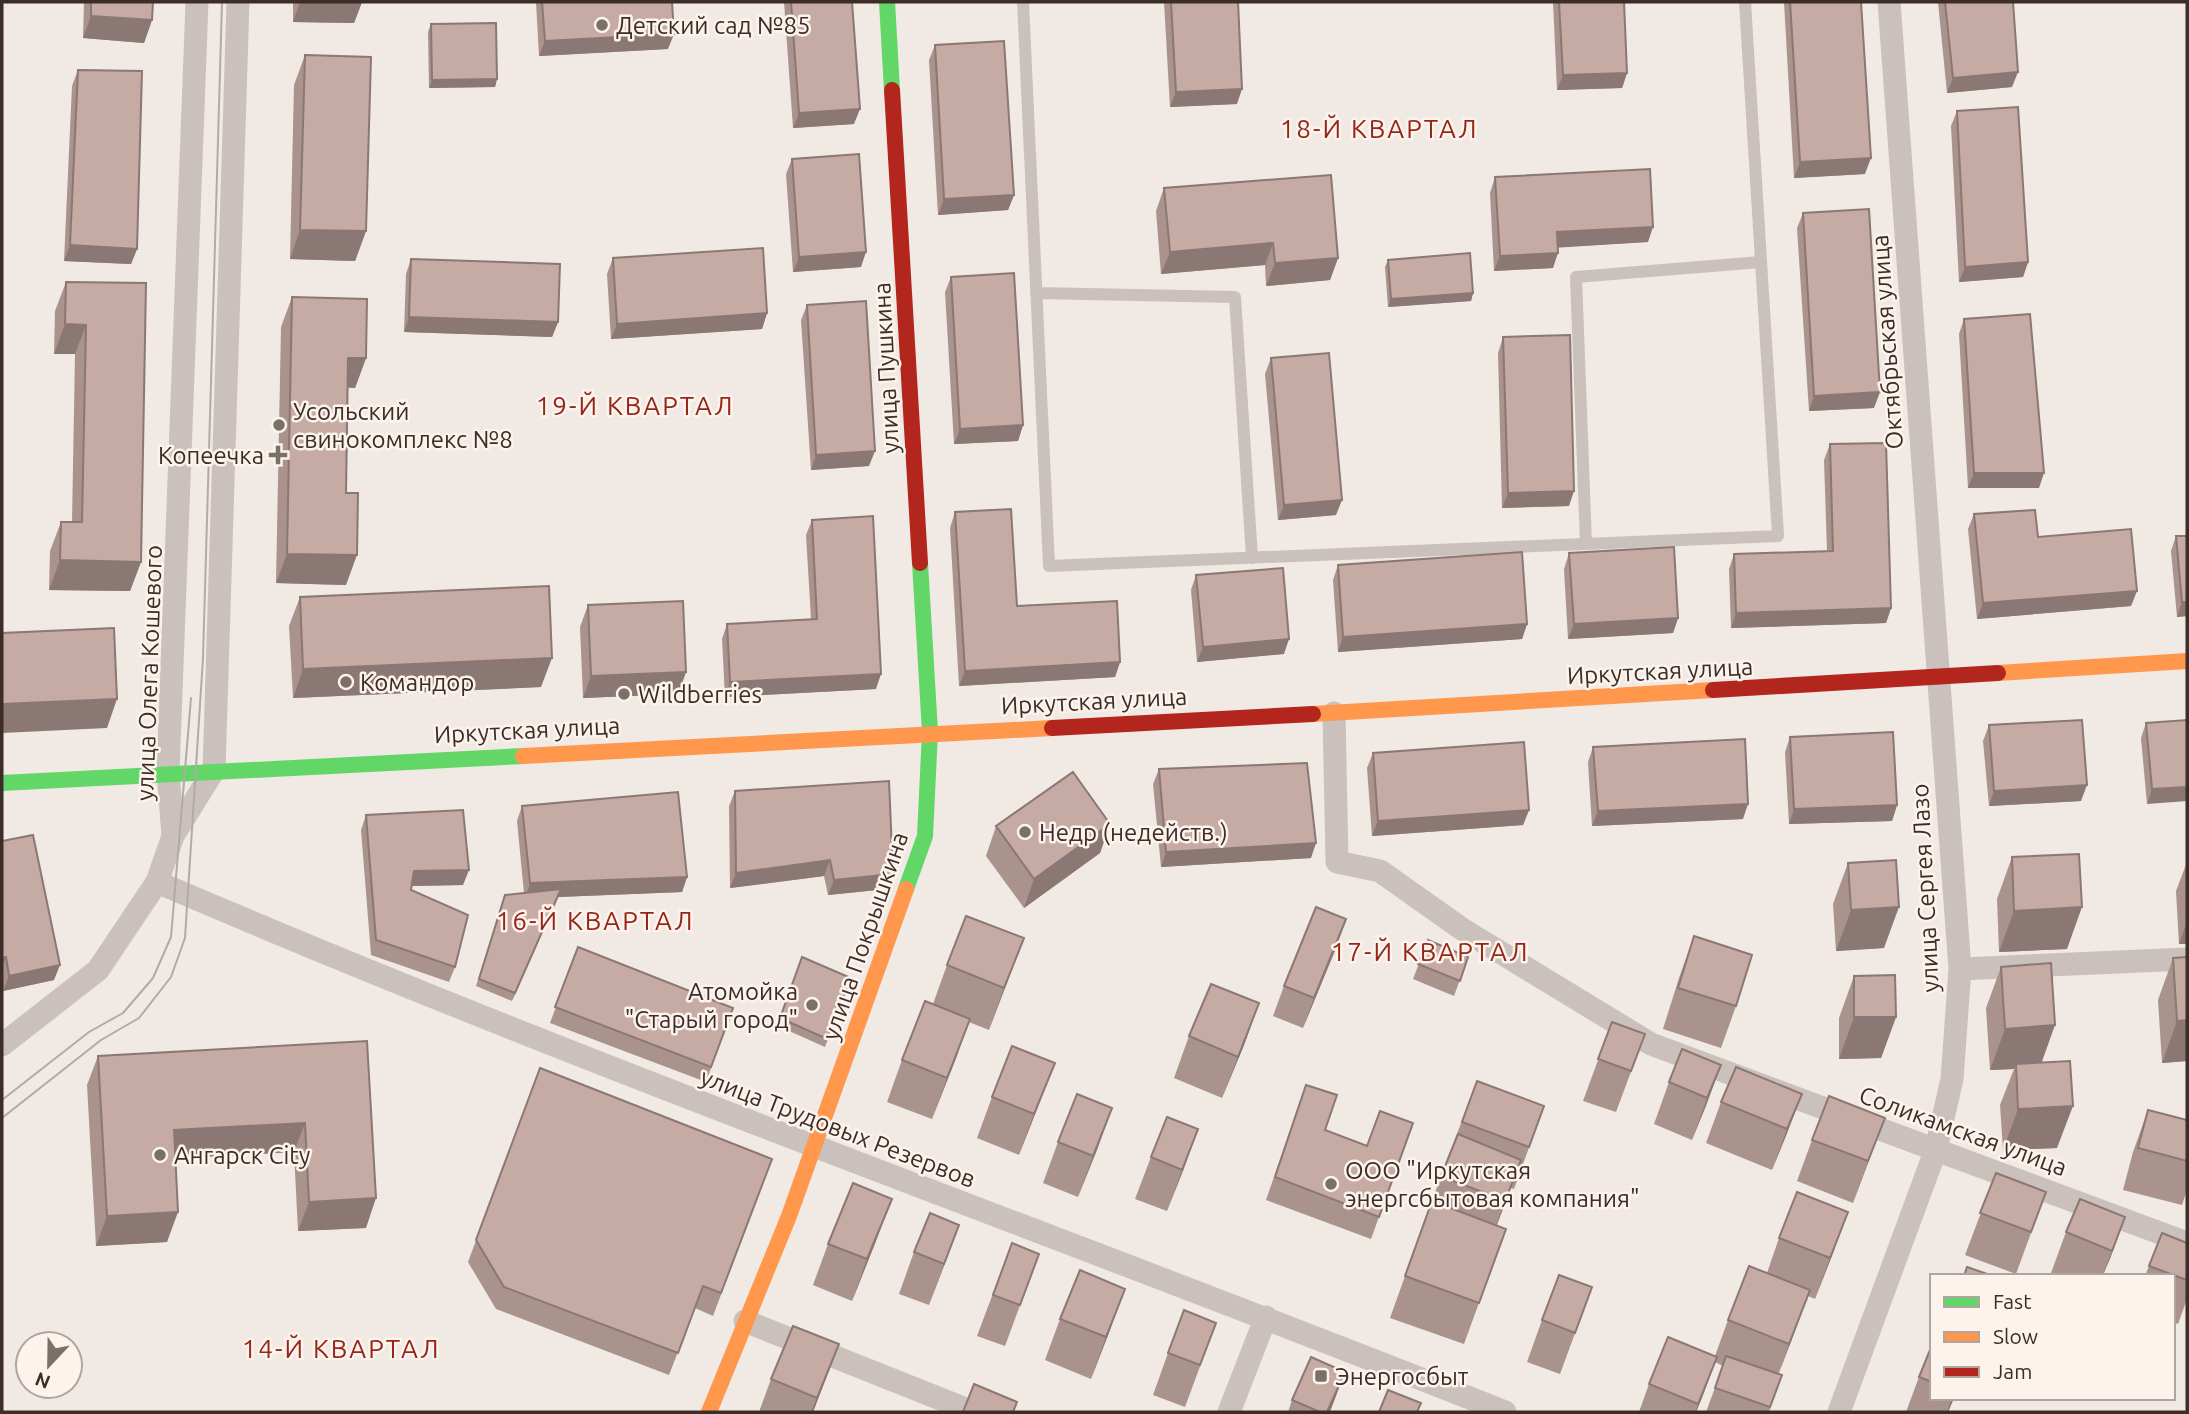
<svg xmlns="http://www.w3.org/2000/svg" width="2189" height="1414" font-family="Ubuntu,sans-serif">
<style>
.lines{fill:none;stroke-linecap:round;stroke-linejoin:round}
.lane{stroke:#cac1bd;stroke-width:12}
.street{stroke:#cac1bd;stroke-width:23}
.fast{stroke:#63d668;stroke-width:16}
.slow{stroke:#ff974d;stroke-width:16}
.jam{stroke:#b3261e;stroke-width:16}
.tram{stroke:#b2aaa7;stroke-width:2}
.wall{fill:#aa928d}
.shaded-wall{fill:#8b7773}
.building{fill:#c6aaa4;stroke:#8b7773;stroke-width:2}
.poi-dot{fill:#7b6f6a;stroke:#fcf3ec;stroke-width:2.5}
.labels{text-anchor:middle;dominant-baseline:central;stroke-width:5;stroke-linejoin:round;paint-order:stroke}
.poi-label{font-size:24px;fill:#3c2d29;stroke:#fcf3ec;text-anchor:start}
.street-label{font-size:24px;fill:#3c2d29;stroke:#fcf3ec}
.neighbourhood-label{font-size:26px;letter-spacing:2px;fill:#942719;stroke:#fcf3ec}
</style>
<rect width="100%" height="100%" fill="#f0e9e4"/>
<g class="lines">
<path class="lane" d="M1023 2 1049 566 1778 536 1745 2
M1036 293 1235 297 1252 558
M1586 544 1576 277 1761 262"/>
<path class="street" d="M1334 713 1337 862 1380 871 1462 929 1651 1044 2187 1243
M173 836 168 772 197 2
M157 882C601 1073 1056 1234 1505 1412
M1960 969 2187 959
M2 1045 98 970 157 882 173 836 214 770 238 2
M745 1321 973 1412
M1229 1412 1266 1317
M1839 1412 1936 1149 1952 1079 1960 969 1889 2"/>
<path class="fast" d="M887 2 892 90
M2 783 523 756
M906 889 925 836 930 732 920 563"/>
<path class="slow" d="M1998 673 2187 661
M1313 714 1713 690
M523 756 1052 728
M709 1412 789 1216 906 889"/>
<path class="jam" d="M892 90 920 563
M1713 690 1998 673
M1052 728 1313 714"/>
<path class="tram" d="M2 1100 89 1032 123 1013 153 978 171 937 191 698
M2 1118 101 1040 139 1018 171 977 185 938 203 658 222 2"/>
</g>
<path class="wall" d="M84 2H153L152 20 144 43 83 38Z
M293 2H362L354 23 293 22Z
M536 2H672L668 49 539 56Z
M784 2H852L854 124 793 128Z
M1164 2H1238L1237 104 1170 107Z
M1553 2H1624L1627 73 1622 88 1557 90Z
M1784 2H1861L1865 174 1794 178Z
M1938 2H2013L2012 87 1947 93Z
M431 24 497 79 495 87 429 88 428 32Z
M935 45 1014 195 1008 210 938 215 929 60Z
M305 55 366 231 355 261 290 259 294 85Z
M78 70 137 249 131 264 64 261 72 86Z
M1957 111 2028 262 2023 277 1959 282 1951 126Z
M792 159 861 267 793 272 786 174Z
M1495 177 1648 242 1558 247 1553 268 1494 271 1490 193Z
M1164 188 1338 258 1330 280 1266 286 1265 265 1161 274 1156 211Z
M1803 213 1874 408 1809 411 1797 228Z
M613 258 767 313 762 329 611 339 607 274Z
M411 259 558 322 552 337 404 332 406 274Z
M1388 260 1473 293 1471 301 1388 307 1385 267Z
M951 277 1023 425 1018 441 954 444 945 292Z
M66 282 146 283 141 562 130 591 49 590 50 551 61 522H72L75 354H54L55 311Z
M292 297 366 358 355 388 348 387 346 493V585L276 583 281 327Z
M807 305 869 466 811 470 801 320Z
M1964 319 2039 488H1968L1959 334Z
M1503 337 1569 506 1502 508 1498 353Z
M1271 358 1336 515 1278 520 1265 374Z
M1830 444 1891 608 1886 623 1731 628 1729 569 1734 554 1827 551 1824 460Z
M955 512 1017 606 1120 662 1115 677 959 686 950 528Z
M1974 514 2038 537 2131 606 1977 619 1968 529Z
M812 520 876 689 725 697 722 639 727 624 811 619 806 535Z
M2176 536H2187V616L2177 617 2171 551Z
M1569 553 1678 618 1673 633 1568 639 1564 569Z
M1338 565 1527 624 1522 639 1338 652 1333 580Z
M1196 575 1284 654 1197 662 1191 590Z
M300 597 541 687 293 698 289 626Z
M588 605 686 672 678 694 583 698 580 627Z
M2187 720 2147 804 2141 738 2146 723Z
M1989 725 2081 801 1989 806 1983 741Z
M1790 737 1897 805 1892 821 1789 824 1785 752Z
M1593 747 1743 819 1592 826 1588 762Z
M1373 753 1529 810 1523 825 1372 836 1367 768Z
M1159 769 1311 858 1161 867 1153 784Z
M735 791 893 874 887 889 828 895 824 876 730 888 729 806Z
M522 806 687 877 682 892 558 897 512 1001 476 986 505 895 524 893 517 821Z
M366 815 463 885 412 886 411 890 455 967 449 982 371 955 361 830Z
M1110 824 1100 853 1024 908 986 856 996 826Z
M2 841 54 980 3 991 2 982Z
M2012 857 2067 949 1999 952 1997 899Z
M2187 862V944H2179L2176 891Z
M1848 863 1884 948 1836 951 1833 904Z
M1694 936 1736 1006 1721 1048 1663 1029 1679 978Z
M1428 940 1468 957 1454 996 1413 979Z
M578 947 733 1008 706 1082 550 1023Z
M1336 948 1303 1028 1273 1016 1284 986Z
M802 957 851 978 825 1047 778 1026Z
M2187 957V1061L2162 1063 2158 1000 2173 958Z
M947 965 1008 980 989 1030 969 1022 932 1119 887 1102 902 1060 933 1004Z
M2001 967 2041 1062 2057 1148 2003 1150 2000 1105 2014 1069 1990 1070 1986 1008Z
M1854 976 1896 1017 1881 1058 1839 1059V1018Z
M1259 1003 1244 1045 1222 1098 1174 1078 1189 1036Z
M1612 1022 1645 1034 1616 1112 1583 1101Z
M367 1041 366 1228 298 1231 294 1152 175 1158 167 1242 96 1246 87 1085 98 1056Z
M1721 1065 1692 1140 1654 1124 1669 1082Z
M540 1068 772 1159 713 1316 695 1308 669 1375 496 1309 468 1262Z
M1477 1081 1544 1106 1514 1189 1511 1188 1497 1225 1506 1229 1464 1344 1390 1318 1441 1176Z
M1802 1094 1772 1170 1706 1143 1721 1102Z
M992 1097 1039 1104 1019 1155 977 1138Z
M1298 1107 1325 1130 1367 1146 1413 1123 1371 1239 1266 1200Z
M1112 1108 1078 1197 1043 1183 1058 1142Z
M2148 1110 2187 1120V1190L2182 1205 2123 1190 2133 1152Z
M1198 1129 1167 1211 1135 1199 1151 1157Z
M1812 1140 1869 1160 1853 1203 1797 1181Z
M1996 1173 2046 1192 2016 1274 1965 1255Z
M2125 1217 2103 1276H2057L2051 1273 2066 1232Z
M959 1225 929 1305 899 1294 914 1252Z
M2162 1233 2187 1243V1299L2178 1324 2173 1322V1276H2145Z
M1779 1238 1833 1253 1815 1299 1808 1296 1778 1374 1782 1375 1769 1412H1706L1723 1366 1715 1362 1696 1412H1639L1649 1384 1715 1356 1728 1320 1767 1273Z
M876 1241 852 1301 813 1285 828 1244Z
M1012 1243 1039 1254 1005 1346 977 1336Z
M1592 1287 1560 1374 1527 1362 1542 1320Z
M1060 1319 1110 1330 1091 1379 1045 1360Z
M1216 1323 1185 1407 1153 1395 1168 1353Z
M839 1344 813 1412H759L771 1379Z
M1932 1345V1398H1954L1948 1412H1906L1919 1377Z
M1292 1400 1330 1412H1288Z"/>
<path class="shaded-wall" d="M300 2H362L354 23 293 22Z
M91 16 152 20 144 43 83 38Z
M674 34 668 49 539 56 545 41Z
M2018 72 2012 87 1947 93 1953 78Z
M1627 73 1622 88 1557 90 1563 75Z
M497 79 495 87 429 88 432 80Z
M1242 89 1237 104 1170 107 1176 92Z
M860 109 854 124 793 128 799 113Z
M1871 158 1865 174 1794 178 1800 162Z
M1014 195 1008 210 938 215 944 199Z
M1653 227 1648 242 1552 248 1557 232Z
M300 230 366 231 355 261 290 259Z
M1273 243 1265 265 1161 274 1170 252Z
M70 245 137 249 131 264 64 261Z
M866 252 861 267 793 272 799 257Z
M1558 253 1553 268 1494 271 1500 256Z
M1338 258 1330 280 1266 286 1275 263Z
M2028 262 2023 277 1959 282 1965 267Z
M1473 293 1471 301 1388 307 1391 299Z
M767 313 762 329 611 339 617 324Z
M409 317 558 322 552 337 404 332Z
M65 324 86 325 75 354H54Z
M348 358H366L355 388 338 387Z
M1880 392 1874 408 1809 411 1814 396Z
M1023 425 1018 441 954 444 960 429Z
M875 451 869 466 811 470 816 455Z
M1974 473H2044L2039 488H1968Z
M1574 491 1569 506 1502 508 1508 493Z
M1342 500 1336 515 1278 520 1284 505Z
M287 554 357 555 346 585 276 583Z
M60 560 141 562 130 591 49 590Z
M2137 591 2131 606 1977 619 1983 603Z
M2182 602H2187V616L2177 617Z
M1891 608 1886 623 1731 628 1736 613Z
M1678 618 1673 633 1568 639 1574 624Z
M1527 624 1522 639 1338 652 1343 637Z
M1289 639 1284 654 1197 662 1203 647Z
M552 658 541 687 293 698 303 669Z
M1120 662 1115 677 959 686 965 671Z
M686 672 678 694 583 698 591 676Z
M881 674 876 689 725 697 730 682Z
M117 699 107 728 2 733V704Z
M2087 785 2081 801 1989 806 1994 791Z
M2187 787V801L2147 804 2152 789Z
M1748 804 1743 819 1592 826 1598 811Z
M1897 805 1892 821 1789 824 1794 809Z
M1529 810 1523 825 1372 836 1378 821Z
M1110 824 1100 853 1024 908 1034 879Z
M1316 843 1311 858 1161 867 1166 852Z
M830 860 824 876 730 888 736 873Z
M469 870 463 885 409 886 414 871Z
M893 874 887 889 828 895 834 880Z
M687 877 682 892 558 897 512 1001 515 993 525 899 530 883Z
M1899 907 1884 948 1836 951 1851 910Z
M2082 907 2067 949 1999 952 2014 911Z
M1346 919 1336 948 1303 1028 1314 998Z
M2187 922V944H2179Z
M1024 938 1008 980 989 1030 1004 988Z
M6 957 2 967V958Z
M60 965 54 980 3 991 9 976Z
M1259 1003 1244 1045 1222 1098 1238 1057Z
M1854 1017H1896L1881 1058 1839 1059Z
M970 1019 955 1061 932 1119 947 1078Z
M2187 1020V1061L2162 1063 2177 1021Z
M2055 1025 2040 1067 2016 1064 2014 1069 1990 1070 2005 1029Z
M1055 1063 1039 1104 1019 1155 1034 1114Z
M1721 1065 1706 1106 1692 1140 1707 1098Z
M1802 1094 1786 1136 1772 1170 1787 1129Z
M2073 1106 2057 1148 2003 1150 2018 1109Z
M1112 1108 1097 1150 1078 1197 1093 1156Z
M1885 1118 1869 1160 1853 1203 1868 1161Z
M305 1123 294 1152 163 1159 174 1130Z
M1198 1129 1183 1171 1167 1211 1182 1170Z
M1521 1160 1506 1201 1489 1243 1505 1201Z
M376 1198 366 1228 298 1231 309 1202Z
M892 1199 876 1241 852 1301 867 1259Z
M178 1212 167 1242 96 1246 107 1216Z
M1848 1212 1833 1253 1815 1299 1830 1258Z
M2125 1217 2110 1259 2102 1276 2112 1251Z
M959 1225 944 1266 929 1305 944 1264Z
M1125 1289 1110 1330 1091 1379 1106 1337Z
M1810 1290 1795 1331 1774 1386 1789 1344Z
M839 1344 823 1386 813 1412H811Z
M1717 1357 1702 1398 1696 1412H1695Z
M1345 1372 1330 1412H1327Z
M1952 1398H1954L1948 1412H1947Z"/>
<path class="building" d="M91 2H153L152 20 91 16Z
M542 2H672L674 34 545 41Z
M791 2H852L860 109 799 113Z
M1171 2H1238L1242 89 1176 92Z
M1559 2H1624L1627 73 1563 75Z
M1790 2H1861L1871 158 1800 162Z
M1945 2H2013L2018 72 1953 78Z
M496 23 497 79 432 80 431 24Z
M1004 41 1014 195 944 199 935 45Z
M305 55 371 57 366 231 300 230Z
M78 70 142 71 137 249 70 245Z
M2018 107 2028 262 1965 267 1957 111Z
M859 154 866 252 799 257 792 159Z
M1650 169 1653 227 1557 232 1558 253 1500 256 1495 177Z
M1331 175 1338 258 1275 263 1273 243 1170 252 1164 188Z
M1869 209 1880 392 1814 396 1803 213Z
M763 248 767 313 617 324 613 258Z
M1470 253 1473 293 1391 299 1388 260Z
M411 259 560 264 558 322 409 317Z
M1014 273 1023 425 960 429 951 277Z
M66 282 146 283 141 562 60 560 61 522H82L86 325 65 324Z
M292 297 367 299 366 358H348L346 493H358L357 555 287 554Z
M866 301 875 451 816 455 807 305Z
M2030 314 2044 473H1974L1964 319Z
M1570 335 1574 491 1508 493 1503 337Z
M1329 353 1342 500 1284 505 1271 358Z
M1886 443 1891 608 1736 613 1734 554 1833 551 1830 444Z
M1011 509 1017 606 1117 601 1120 662 965 671 955 512Z
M2035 510 2038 537 2131 529 2137 591 1983 603 1974 514Z
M873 516 881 674 730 682 727 624 817 619 812 520Z
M2176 536H2187V602H2182Z
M1674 547 1678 618 1574 624 1569 553Z
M1522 552 1527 624 1343 637 1338 565Z
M1283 568 1289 639 1203 647 1196 575Z
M549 586 552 658 303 669 300 597Z
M683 601 686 672 591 676 588 605Z
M114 628 117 699 2 704V633Z
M2082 720 2087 785 1994 791 1989 725Z
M2187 720V787L2152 789 2146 723Z
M1893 732 1897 805 1794 809 1790 737Z
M1745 739 1748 804 1598 811 1593 747Z
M1524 742 1529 810 1378 821 1373 753Z
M1307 763 1316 843 1166 852 1159 769Z
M1073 772 1110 824 1034 879 996 826Z
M889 781 893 874 834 880 830 860 736 873 735 791Z
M678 792 687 877 530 883 522 806Z
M463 810 469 870 414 871 411 890 468 915 455 967 376 940 366 815Z
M33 835 60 965 9 976 6 957 2 958V841Z
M2079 854 2082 907 2014 911 2012 857Z
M1896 860 1899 907 1851 910 1848 863Z
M561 889 515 993 479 979 505 895Z
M1316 907 1346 919 1314 998 1284 986Z
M966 916 1024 938 1004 988 947 965Z
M1694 936 1752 955 1736 1006 1678 988Z
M1428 940 1468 957 1460 981 1418 964Z
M578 947 733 1008 711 1067 555 1007Z
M802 957 851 978 827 1039 780 1018Z
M2187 957V1020L2177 1021 2173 958Z
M2051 963 2055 1025 2005 1029 2001 967Z
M1895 975 1896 1017H1854V976Z
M1211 984 1259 1003 1238 1057 1189 1036Z
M925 1001 970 1019 947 1078 902 1060Z
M1612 1022 1645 1034 1631 1071 1598 1059Z
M367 1041 376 1198 309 1202 305 1123 174 1130 178 1212 107 1216 98 1056Z
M1012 1046 1055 1063 1034 1114 992 1097Z
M1682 1049 1721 1065 1707 1098 1669 1082Z
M2070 1061 2073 1106 2018 1109 2016 1064Z
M1736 1067 1802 1094 1787 1129 1721 1102Z
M540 1068 772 1159 721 1293 703 1286 678 1353 504 1287 476 1240Z
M1477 1081 1544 1106 1529 1147 1462 1122Z
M1306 1085 1337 1095 1325 1130 1367 1146 1380 1111 1413 1123 1379 1217 1275 1177Z
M1077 1094 1112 1108 1093 1156 1058 1142Z
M1829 1096 1885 1118 1868 1161 1812 1140Z
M2148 1110 2187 1120V1161L2138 1148Z
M1167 1117 1198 1129 1182 1170 1151 1157Z
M1458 1134 1521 1160 1505 1201 1441 1176Z
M1996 1173 2046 1192 2031 1232 1980 1213Z
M853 1183 892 1199 867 1259 828 1244Z
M1797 1192 1848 1212 1830 1258 1779 1238Z
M2080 1199 2125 1217 2112 1251 2066 1232Z
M1432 1201 1506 1229 1479 1303 1405 1276Z
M930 1213 959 1225 944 1264 914 1252Z
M2162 1233 2187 1243V1280L2149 1266Z
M1012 1243 1039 1254 1020 1305 993 1295Z
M1749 1266 1810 1290 1789 1344 1728 1320Z
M1967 1267 1993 1276H1964Z
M1080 1270 1125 1289 1106 1337 1060 1319Z
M1559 1275 1592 1287 1575 1333 1542 1320Z
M1184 1310 1216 1323 1200 1365 1168 1353Z
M793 1326 839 1344 817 1398 771 1379Z
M1668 1337 1717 1357 1698 1404 1649 1384Z
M1932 1345V1382L1919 1377Z
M1726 1356 1782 1375 1770 1407 1715 1388Z
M1311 1357 1345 1372 1327 1412H1320L1292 1400Z
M974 1384 1017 1402 1013 1412H963Z
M1388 1390 1421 1403 1417 1412H1379Z"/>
<g class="poi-dot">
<circle cx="602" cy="25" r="7"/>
<circle cx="279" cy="425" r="7"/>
<path d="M274.5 444.5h7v7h7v7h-7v7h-7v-7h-7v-7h7z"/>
<circle cx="346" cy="682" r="7"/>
<circle cx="624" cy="694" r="7"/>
<circle cx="1025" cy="832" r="7"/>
<circle cx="812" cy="1005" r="7"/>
<circle cx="160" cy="1155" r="7"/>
<circle cx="1331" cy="1184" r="7"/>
<rect x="1314" y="1369" width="14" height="14" rx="3.5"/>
</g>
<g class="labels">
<g class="poi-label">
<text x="616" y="25">Детский сад №85</text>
<text x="293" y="411">Усольский<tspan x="293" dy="28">свинокомплекс №8</tspan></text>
<text x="264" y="455" text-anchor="end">Копеечка</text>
<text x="360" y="682">Командор</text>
<text x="638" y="694">Wildberries</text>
<text x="1039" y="832">Недр (недейств.)</text>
<text x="798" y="991" text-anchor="end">Атомойка<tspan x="798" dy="28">"Старый город"</tspan></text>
<text x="174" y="1155">Ангарск City</text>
<text x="1345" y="1170">ООО "Иркутская<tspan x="1345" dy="28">энергсбытовая компания"</tspan></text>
<text x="1335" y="1376">Энергосбыт</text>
</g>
<g class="street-label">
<text transform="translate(1887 342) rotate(-94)">Октябрьская улица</text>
<text transform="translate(886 368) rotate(-93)">улица Пушкина</text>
<text transform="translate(1660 671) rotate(-3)">Иркутская улица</text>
<text transform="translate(149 673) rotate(-88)">улица Олега Кошевого</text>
<text transform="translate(1094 701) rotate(-3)">Иркутская улица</text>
<text transform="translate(527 730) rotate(-3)">Иркутская улица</text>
<text transform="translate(1925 888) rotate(-93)">улица Сергея Лазо</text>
<text transform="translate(865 936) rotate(-71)">улица Покрышкина</text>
<text transform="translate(838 1128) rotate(21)">улица Трудовых Резервов</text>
<text transform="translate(1963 1131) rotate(20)">Соликамская улица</text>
</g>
<g class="neighbourhood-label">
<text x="1379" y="128">18-Й КВАРТАЛ</text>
<text x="635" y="405">19-Й КВАРТАЛ</text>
<text x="595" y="920">16-Й КВАРТАЛ</text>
<text x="1430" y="951">17-Й КВАРТАЛ</text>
<text x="341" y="1348">14-Й КВАРТАЛ</text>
</g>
</g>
<rect width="2189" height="1414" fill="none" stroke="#3c2d29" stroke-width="7"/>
<rect x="1930" y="1274" width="245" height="126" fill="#fcf3ec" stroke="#afa49e" stroke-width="2"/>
<rect x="1944" y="1297" width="35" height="10" fill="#63d668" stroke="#afa49e" stroke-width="2"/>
<text x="1993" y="1309" font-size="21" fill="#3c2d29">Fast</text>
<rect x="1944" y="1332" width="35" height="10" fill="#ff974d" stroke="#afa49e" stroke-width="2"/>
<text x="1993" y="1344" font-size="21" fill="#3c2d29">Slow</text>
<rect x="1944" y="1367" width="35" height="10" fill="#b3261e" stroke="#afa49e" stroke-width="2"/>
<text x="1993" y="1379" font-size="21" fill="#3c2d29">Jam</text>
<g transform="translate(49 1365) rotate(202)"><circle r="33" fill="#fcf3ec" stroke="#afa49e" stroke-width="2"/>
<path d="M0-5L12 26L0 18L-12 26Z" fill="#7b6f6a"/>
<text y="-10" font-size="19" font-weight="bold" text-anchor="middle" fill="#3c2d29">N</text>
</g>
</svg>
